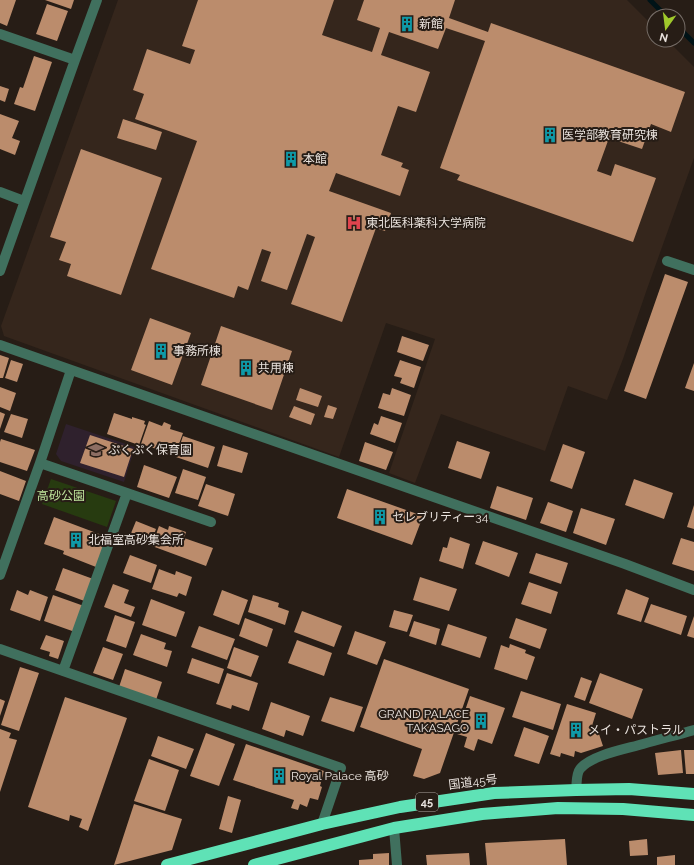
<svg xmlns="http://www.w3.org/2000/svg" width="694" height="865" font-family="Raleway,'Noto Sans JP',sans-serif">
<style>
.built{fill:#35261c}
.education{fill:#2f212d}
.green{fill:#273b10}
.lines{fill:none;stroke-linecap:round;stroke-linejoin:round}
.stream{stroke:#001317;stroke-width:5}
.building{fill:#bb8c6c}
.minor{stroke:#40705e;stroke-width:10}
.highway{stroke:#5fe2b6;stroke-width:12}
.labels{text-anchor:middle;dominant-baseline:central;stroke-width:4;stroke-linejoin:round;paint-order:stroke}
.shield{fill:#271d16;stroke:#afa7a1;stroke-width:1}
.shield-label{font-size:11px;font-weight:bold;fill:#e9e2dd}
.poi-label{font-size:12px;fill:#e9e2dd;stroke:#271d16;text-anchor:start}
.park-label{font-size:12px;fill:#bee39b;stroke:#271d16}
.street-label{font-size:12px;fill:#e9e2dd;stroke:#271d16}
</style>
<rect width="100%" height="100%" fill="#271d16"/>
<path class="built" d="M118 0H627L654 27V40H667L694 67V158L647 289 623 359 607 400 568 386 545 451 441 414 415 483 389 473 435 339 386 323 339 457 4 336 1 326Z"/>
<path class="education" d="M66 424 135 447 124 482 61 461 56 454Z"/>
<path class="green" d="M51 479 116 501 107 527 42 504Z"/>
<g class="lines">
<path class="stream" d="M650 0 666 16
M678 27 694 43"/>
</g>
<path class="building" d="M0 0H16L7 26 0 23Z
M45 0H74L71 9Z
M198 0H334L322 35 372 52 380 28 357 20 364 0H455L449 18 488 32 491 23 685 92 671 132 651 124 642 149 609 138 597 171 611 176 615 164 656 178 633 242 457 180 460 175 440 168 485 41 446 28 438 49 389 32 381 55 430 72 416 112 398 106 381 155 403 163 401 167 409 170 400 196 336 173 329 191 391 213 385 231 376 228 342 322 291 304 315 237 307 234 287 290 261 281 271 252 262 249 248 290 238 286 234 298 151 269 197 141 135 119 144 94 133 90 147 49 190 64 195 50 182 46Z
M47 4 68 11 57 41 36 34Z
M34 56 52 62 35 111 14 104 20 87 23 88Z
M0 86 9 89 5 102 0 100Z
M0 114 19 121 12 138 20 141 15 155 0 149Z
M123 119 162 132 156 150 117 138Z
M81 149 162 178 121 295 67 276 71 264 59 260 66 242 50 237Z
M665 274 688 282 646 399 624 391Z
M150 318 191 333 172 385 131 370Z
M221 326 292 351 272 410 201 385Z
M402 336 429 345 423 361 397 352Z
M0 355 9 358 3 378H0Z
M11 360 23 364 17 382 5 378Z
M400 360 421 367 414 388 400 383 402 378 394 376Z
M694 363V391L685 388Z
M0 387 16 393 10 411 0 407Z
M300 388 322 396 318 407 296 400Z
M392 388 411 395 404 416 378 408 383 393 390 395Z
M328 405 337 408 333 419 324 417Z
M294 406 315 414 311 425 289 417Z
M0 412 5 414 0 429Z
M114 413 132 419V417L145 421 144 424 146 425 139 445 107 434Z
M11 414 28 419 22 438 4 432Z
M381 416 402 423 395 443 370 434 374 423 378 425Z
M149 421 162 426 164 422 171 425 170 429 183 433 175 455 141 444Z
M90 435 133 449 124 477 80 463Z
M183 436 215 447 208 468 176 457Z
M1 439 35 450 27 471 0 462V442Z
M457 441 490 452 481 479 448 468Z
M365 442 393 452 386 470 359 461Z
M563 444 585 452 572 489 550 481Z
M223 445 248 453 242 473 217 466Z
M144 465 177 477 169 498 137 487Z
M183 469 206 477 198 500 175 493Z
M0 471 26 481 19 501 0 494Z
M634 479 673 493 664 519 625 505Z
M206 484 235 494 228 516 198 506Z
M497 486 533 498 526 520 490 508Z
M347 489 423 516 412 545 337 518Z
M548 502 573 511 566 532 540 523Z
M694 505V529L687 527Z
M581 508 615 519 606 545 573 533Z
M54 517 107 537 96 567 63 554 64 551 44 544Z
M136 521 156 529 150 546 129 538Z
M159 526 168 530 169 526 186 532 184 538 213 548 206 566 152 546Z
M450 537 470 544 463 569 439 561 443 547 447 548Z
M681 538 694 542V571L672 564Z
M483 541 518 553 509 577 475 564Z
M536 553 568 563 561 584 529 573Z
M130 555 157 565 151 583 123 573Z
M63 568 96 580 87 602 55 590Z
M159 569 175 575 176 571 192 577 186 596 179 593 177 597 152 589Z
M420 577 457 589 449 611 413 600Z
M529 582 558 592 551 614 521 604Z
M113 584 129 590 124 603 135 607 131 617 104 607Z
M626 589 649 598 641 622 617 614Z
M17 590 28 595 30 590 48 597 40 621 10 610Z
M222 590 248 600 239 625 213 615Z
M53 595 84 606 75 632 44 621Z
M253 595 279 603 278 607 289 611 285 625 248 612Z
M151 599 185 612 176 637 142 625Z
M651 604 687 616 681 635 644 622Z
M394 610 413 615 407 632 389 627Z
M302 611 342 626 334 647 294 632Z
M115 615 135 622 126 648 106 641Z
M694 616V638L687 636Z
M245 618 273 629 267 647 239 636Z
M516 618 547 629 540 649 509 638Z
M414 621 440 629 436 645 409 636Z
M448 624 487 637 480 658 441 645Z
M199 626 235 639 227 660 191 647Z
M355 631 386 642 377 665 347 654Z
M141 634 166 643 164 649 172 651 167 667 133 655Z
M46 635 64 641 58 659 49 656 50 652 40 649Z
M297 640 332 653 324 676 288 663Z
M510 644 526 650 525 653 535 657 527 680 494 669 501 645 509 648Z
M103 647 123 654 113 680 93 673Z
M234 647 259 656 251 677 227 668Z
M192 658 224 669 219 684 187 673Z
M384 659 469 689 440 773 424 779 413 776 422 749 360 727Z
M20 667 39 673 19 731 1 725Z
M125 669 162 682 156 700 119 687Z
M227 673 258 683 249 711 232 705 231 709 216 704Z
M600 673 643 689 632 719 589 703Z
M581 677 592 681 585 701 574 697Z
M521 691 561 704 553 730 512 717Z
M470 696 505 708 492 744 478 739 474 751 464 747 467 737 457 734Z
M65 697 127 718 88 831 79 827 82 819 70 815 69 821 28 807Z
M330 697 363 707 354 732 321 721Z
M0 699 5 701 0 716Z
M271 702 310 716 303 736 286 730 284 737 262 729Z
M567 704 596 713 591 729 598 731 603 746 581 753 575 751 574 757 561 753 560 757 550 754Z
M524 727 549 736 539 764 514 756Z
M0 729 11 733 9 738 17 740 0 792Z
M206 733 235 744 219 786 190 776Z
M158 736 194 749 186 769 151 756Z
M246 744 324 771 320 786 322 787 318 800 310 798 307 807 300 804 298 810 291 808 294 800 233 780Z
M681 750 683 773 658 775 655 753Z
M684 750H694V774H686Z
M149 759 179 770 165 811 134 801Z
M228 796 241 800 232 833 219 829Z
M134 804 182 819 172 850 114 865Z
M565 839 567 865H487L485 843Z
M647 839 648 855 630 856 629 841Z
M389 853V865H359V860L373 859V854Z
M469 853 470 865H427L426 855Z
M675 855V865H657V857Z"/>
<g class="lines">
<path class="minor" d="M0 34 75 60
M0 192 24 201
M667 261 694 270
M0 271 75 60 97 0
M0 345 625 564 694 590
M40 463 211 522
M0 575 40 463 71 370
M0 649 341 768 322 824
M63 671 127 493
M576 790C577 783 576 774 580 769 591 755 626 749 643 744 660 739 677 735 694 730
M394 828 397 865"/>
<path class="highway" d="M167 865 322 824 400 807 494 793 576 790 629 789 694 794
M254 865 394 828 482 814 558 808 623 809 694 815"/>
</g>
<defs>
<symbol id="building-bare" viewBox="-9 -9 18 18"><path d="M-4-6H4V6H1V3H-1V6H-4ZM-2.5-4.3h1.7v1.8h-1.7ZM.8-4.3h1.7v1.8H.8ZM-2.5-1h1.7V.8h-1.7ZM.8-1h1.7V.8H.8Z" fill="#0f9aa8" stroke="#271d16" stroke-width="2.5" paint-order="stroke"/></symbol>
<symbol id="hospital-bare" viewBox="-9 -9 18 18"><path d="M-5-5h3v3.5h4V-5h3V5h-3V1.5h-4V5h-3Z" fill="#e0444e" stroke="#271d16" stroke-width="2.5" paint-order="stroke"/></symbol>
<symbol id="school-bare" viewBox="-9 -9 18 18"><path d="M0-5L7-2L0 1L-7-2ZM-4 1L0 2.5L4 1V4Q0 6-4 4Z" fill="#8d6e63" stroke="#271d16" stroke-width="2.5" paint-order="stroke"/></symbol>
</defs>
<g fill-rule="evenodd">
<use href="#building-bare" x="396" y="13" width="22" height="22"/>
<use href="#building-bare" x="539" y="124" width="22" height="22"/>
<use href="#building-bare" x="280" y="148" width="22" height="22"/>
<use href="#hospital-bare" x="343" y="212" width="22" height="22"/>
<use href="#building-bare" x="150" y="340" width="22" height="22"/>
<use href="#building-bare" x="235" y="357" width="22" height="22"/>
<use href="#school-bare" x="85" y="439" width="22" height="22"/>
<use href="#building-bare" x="369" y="506" width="22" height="22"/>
<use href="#building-bare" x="65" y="529" width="22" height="22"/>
<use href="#building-bare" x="470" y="710" width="22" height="22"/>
<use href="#building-bare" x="565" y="719" width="22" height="22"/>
<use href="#building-bare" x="268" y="765" width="22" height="22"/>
</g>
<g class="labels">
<rect class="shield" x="416" y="793" width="22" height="18" rx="3"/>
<g class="shield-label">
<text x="427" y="802">45</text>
</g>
<g class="poi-label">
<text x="419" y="24">新館</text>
<text x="562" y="135">医学部教育研究棟</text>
<text x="303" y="159">本館</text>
<text x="366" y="223">東北医科薬科大学病院</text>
<text x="173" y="351">事務所棟</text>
<text x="258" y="368">共用棟</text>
<text x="108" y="450">ぷくぷく保育園</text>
<text x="392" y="517">セレブリティー34</text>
<text x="88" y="540">北福室高砂集会所</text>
<text x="469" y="714" text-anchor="end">GRAND PALACE<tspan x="469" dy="14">TAKASAGO</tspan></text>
<text x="588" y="730">メイ・パストラル</text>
<text x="291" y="776">Royal Palace 高砂</text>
</g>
<g class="park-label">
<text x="61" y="496">高砂公園</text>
</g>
<g class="street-label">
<text transform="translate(473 782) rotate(-7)">国道45号</text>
</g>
</g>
<g transform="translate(666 28) rotate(194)"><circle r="19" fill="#271d16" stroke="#756c66"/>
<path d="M0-3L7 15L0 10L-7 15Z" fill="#a0c92b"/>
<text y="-6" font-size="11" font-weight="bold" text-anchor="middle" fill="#e9e2dd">N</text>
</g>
</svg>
